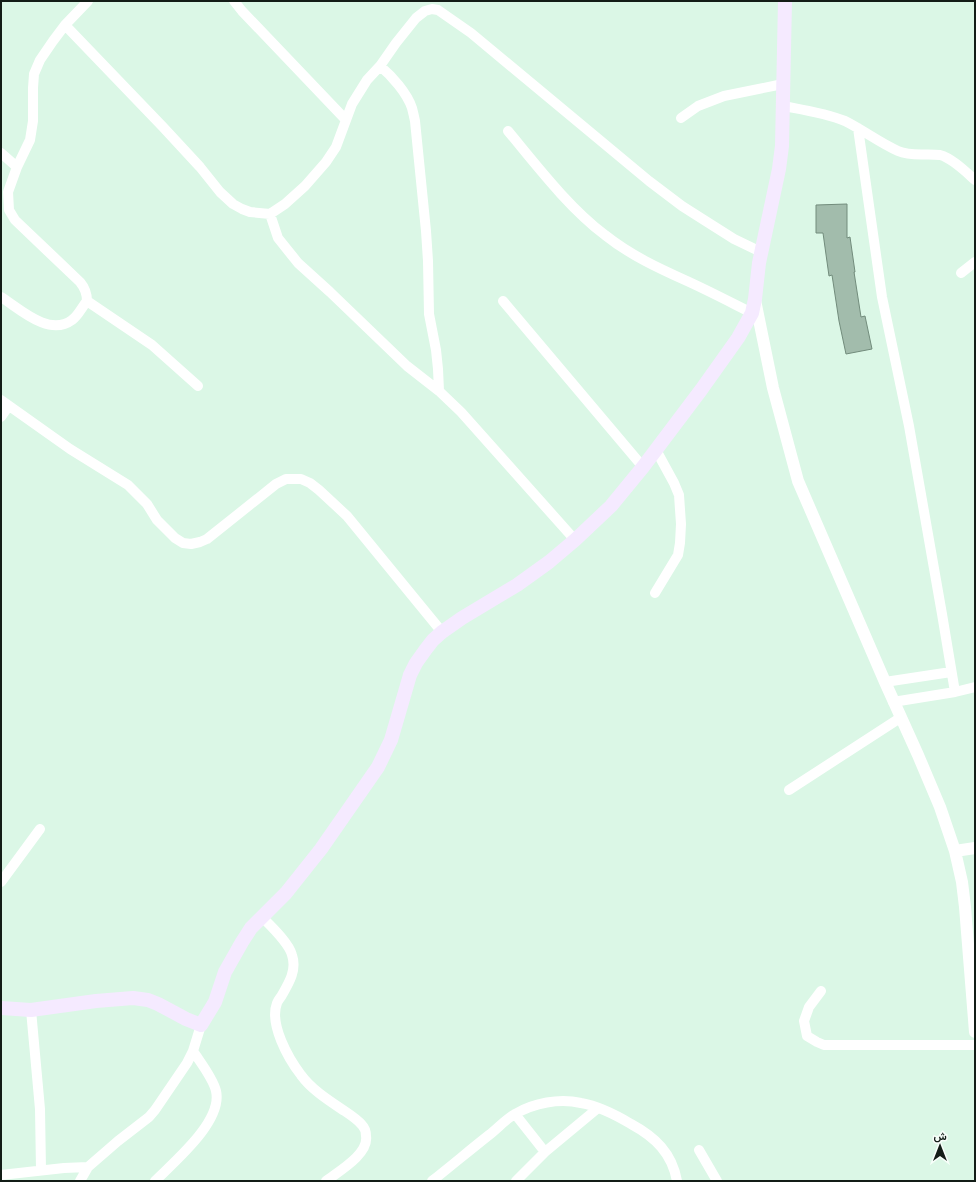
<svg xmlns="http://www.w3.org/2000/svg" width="976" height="1182" font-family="Helvetica,Vazirmatn,sans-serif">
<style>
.building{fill:#a2bcac;stroke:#728c7c}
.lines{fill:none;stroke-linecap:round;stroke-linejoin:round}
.minor{stroke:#fff;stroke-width:10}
.tertiary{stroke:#fff;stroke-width:12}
.secondary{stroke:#f5eaff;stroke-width:14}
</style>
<rect width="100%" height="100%" fill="#dbf7e6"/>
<path class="building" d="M847 204V238L850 237 855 272H854L861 317 865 316 872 349 846 354 839 321 832 275 829 276 823 233H816V205Z"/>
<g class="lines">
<path class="minor" d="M234 1 242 11 346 120
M65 25 163 127 200 167 220 192 233 204 242 209 250 212 270 214 285 204 305 186 326 162 336 147 352 104 367 80 380 66 396 43 416 18 425 11 432 9 438 10 471 33 649 181 682 206 704 220 734 239 761 252
M380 66C392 76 407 93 412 108 413 112 414 116 415 121L426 231 428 261 429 314 436 350 438 369 439 391
M783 106C804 110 825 113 845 121 863 130 880 143 898 151 912 157 926 153 940 155 952 158 966 172 975 180
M681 118 698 106 724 96 783 84
M858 128 882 297 909 426 942 614 955 692
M508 131C537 166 569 208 605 235 630 255 658 268 687 281 709 291 730 302 752 313
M1 153 17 167
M270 214 278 238 298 263 330 292 407 366 439 391 461 412 575 540
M961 273 975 262
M1 297C20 309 49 337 72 320 78 316 82 307 87 301 87 293 85 288 80 282L15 220 9 210 8 192 17 167 30 140 33 121V88L34 74 40 60 53 41 65 25 88 1
M87 301 152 345 198 386
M503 301 643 467
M1 400 70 449 128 485 147 504 157 520 175 538 183 543 191 544 200 542 207 539 276 484 286 479H301L310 483 319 490 347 516 442 632
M1 417 8 407
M655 593 678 555 680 543 681 524 679 495 674 483 656 450
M885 682 951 672
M893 702 955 692 975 687
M789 790 900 718
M1 882 40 829
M262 917C271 926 289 943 292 955 297 970 289 983 282 995 281 997 278 1000 277 1003 269 1024 288 1058 301 1075 311 1089 328 1100 343 1110 349 1114 357 1119 362 1125 365 1128 366 1132 366 1136 369 1154 339 1171 326 1181
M821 991 809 1007 804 1021 807 1036 817 1042 824 1045H975
M31 1010 40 1109 41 1170
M515 1114 545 1152
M699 1150 717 1181
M1 1175 64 1168 88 1167
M80 1181 88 1167 118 1141 149 1117 155 1110 187 1063 193 1051 201 1025
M155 1181C175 1161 223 1121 216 1091 213 1078 200 1062 193 1051
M432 1181C451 1166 470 1150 489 1135 498 1128 506 1119 515 1114 534 1103 559 1098 581 1103 598 1106 616 1115 631 1124 655 1137 672 1153 677 1181
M516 1181 545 1152 598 1108"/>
<path class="tertiary" d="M755 300 773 388 798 481 885 682 918 755 940 807 955 851 962 882 965 907 975 1032
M955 851 975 848"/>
<path class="secondary" d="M1 1008 31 1010 96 1001 133 998 148 1000 158 1004 186 1019 201 1025 215 1002 225 972 242 942 251 928 286 893 321 849 378 767 391 740 410 675 416 663 426 649 433 640 442 632 462 618 517 585 549 562 575 540 611 506 643 467 701 390 738 338 752 313 755 299 759 263 779 169 782 146 785 1"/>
</g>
<rect width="976" height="1182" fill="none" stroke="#131d17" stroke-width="4"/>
<g transform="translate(940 1146)" stroke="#f8fefa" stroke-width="3" paint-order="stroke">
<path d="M0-3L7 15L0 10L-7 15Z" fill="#131d17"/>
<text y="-6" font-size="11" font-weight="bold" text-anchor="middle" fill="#131d17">ش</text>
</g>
</svg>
